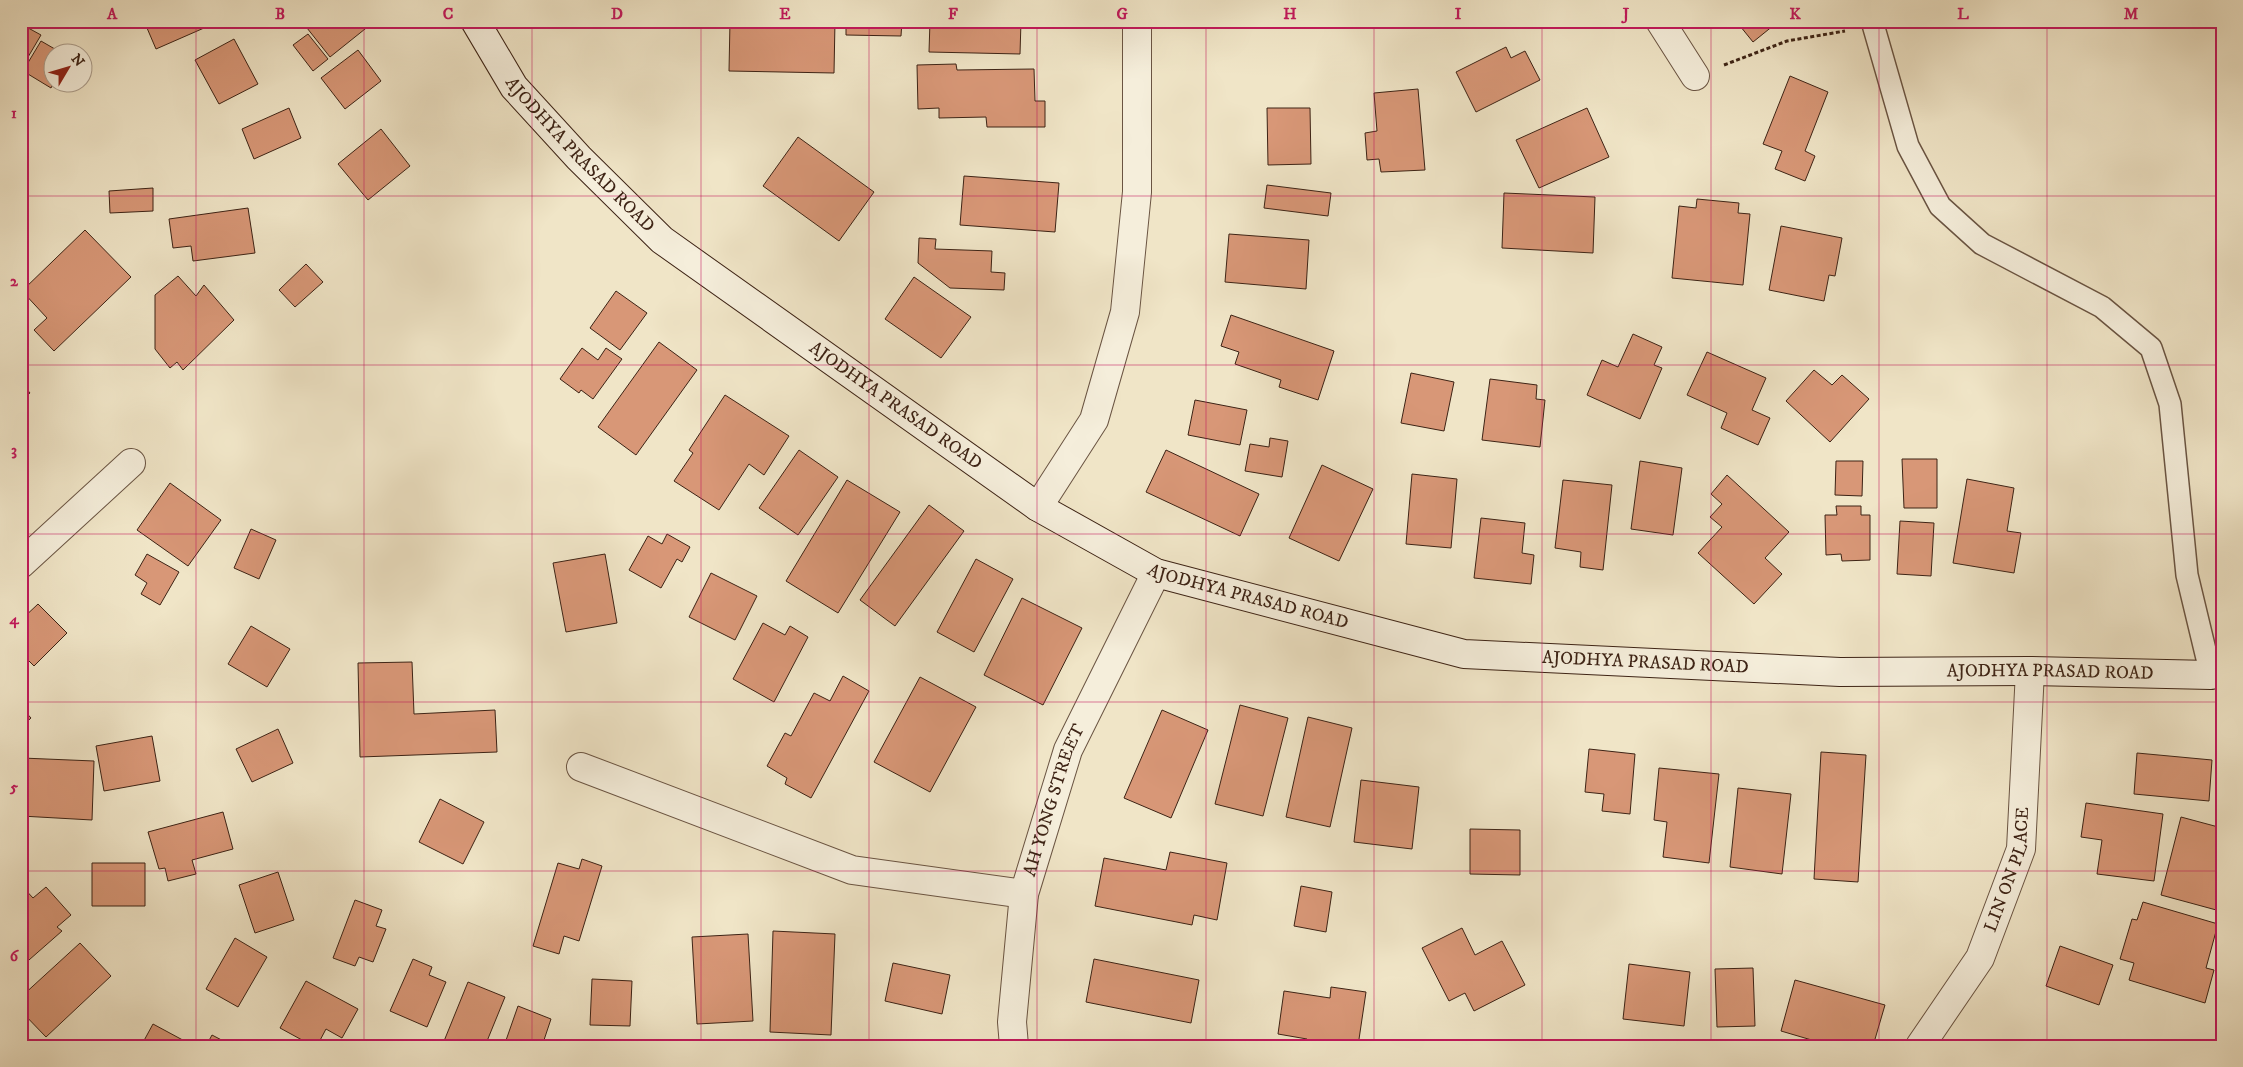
<svg xmlns="http://www.w3.org/2000/svg" width="2243" height="1067" font-family="'IM FELL DW Pica',serif">
<style>
.building{fill:#d89777;stroke:#3d2315}
.lines{fill:none;stroke-linecap:round;stroke-linejoin:round}
.lane-casing{stroke:#6a5442;stroke-width:24}
.street-casing{stroke:#6a5442;stroke-width:30}
.secondary-casing{stroke:#3d2315;stroke-width:30}
.path{stroke:#3d2315;stroke-width:3;stroke-dasharray:4 2.5;stroke-linecap:butt}
.lane{stroke:#f5eedb;stroke-width:21}
.street{stroke:#f5eedb;stroke-width:28}
.secondary{stroke:#f5eedb;stroke-width:28}
.grid{fill:none;stroke:#c2185b;stroke-width:1;stroke-opacity:0.55}
.labels{text-anchor:middle;dominant-baseline:central;stroke-width:4;stroke-linejoin:round;paint-order:stroke}
.street-label{font-size:18px;fill:#3d2315;stroke:#f5eedb}
.neatline{fill:none;stroke:#c2185b;stroke-width:2}
.grid-label{font-size:16px;text-anchor:middle;font-weight:bold;fill:#c2185b}
</style>
<rect width="100%" height="100%" fill="#f0e5c7"/>
<filter id="stains"><feTurbulence type="fractalNoise" baseFrequency=".004" numOctaves="4"/><feColorMatrix values="0 0 0 0 .2 0 0 0 0 .09 0 0 0 0 .02 0 0 0 .5 -.17"/></filter>
<radialGradient id="worn" r=".72"><stop offset=".6" stop-color="#630" stop-opacity="0"/><stop offset="1" stop-color="#630" stop-opacity=".3"/></radialGradient>
<path class="building" d="M144 21H220L156 49Z
M315 21H375L330 57 307 28Z
M730 21H835L834 73 729 71Z
M846 21H902L901 36 846 35Z
M930 21H1021L1020 54 929 52Z
M1194 21H1258L1194 24Z
M1736 21H1779L1753 42Z
M21 24 41 35 21 69Z
M308 34 328 59 313 71 293 45Z
M234 39 258 84 219 104 195 60Z
M41 41 60 52H52L54 82 51 88 23 71Z
M1506 47 1511 58 1525 51 1540 80 1476 112 1456 72Z
M358 50 381 81 345 109 321 78Z
M956 64 957 70 1034 69 1035 101H1045V127H987L986 117 939 118V108L918 109 917 65Z
M1790 76 1828 92 1805 151 1815 156 1805 181 1775 169 1782 151 1763 144Z
M1418 89 1425 170 1381 172 1379 159 1367 160 1365 133 1377 131 1374 93Z
M289 108 301 138 254 159 242 129Z
M1267 108H1310L1311 164 1268 165Z
M1587 108 1609 157 1539 188 1516 140Z
M381 129 410 166 368 200 338 164Z
M798 137 874 192 839 241 763 186Z
M964 176 1059 183 1055 232 960 225Z
M1267 185 1331 193 1328 216 1264 208Z
M153 188V211L110 213 109 191Z
M1504 193 1595 197 1593 253 1502 248Z
M1697 199 1739 203 1738 213 1750 214 1743 285 1672 278 1679 206 1696 208Z
M248 208 255 253 193 261 191 246 173 248 169 219Z
M1781 226 1842 238 1835 276 1829 275 1824 301 1769 290Z
M85 230 131 277 54 351 34 330 47 318 22 291Z
M1229 234 1309 240 1306 289 1225 282Z
M919 238 936 239 935 249 992 251 991 272 1005 273 1004 290 950 288 918 263Z
M306 264 323 282 295 307 279 290Z
M178 276 196 296 204 285 234 320 183 370 177 362 170 368 155 349V295Z
M914 277 971 317 941 358 885 319Z
M616 291 647 313 620 350 590 328Z
M1231 315 1334 351 1318 400 1279 387 1281 380 1235 364 1239 352 1221 346Z
M1633 334 1662 347 1654 365 1662 368 1640 419 1587 395 1602 360 1618 367Z
M659 342 697 370 636 455 598 427Z
M582 348 598 360 606 348 622 359 593 399 581 390 579 393 560 379Z
M1707 352 1766 378 1752 410 1770 418 1758 445 1721 428 1727 413 1687 395Z
M1814 370 1832 385 1842 375 1869 399 1830 442 1786 401Z
M1411 373 1454 382 1444 431 1401 423Z
M1490 379 1537 385 1536 399 1545 400 1540 447 1482 440Z
M21 382 30 393 21 400Z
M725 395 789 436 764 475 749 464 719 510 674 481 693 453 689 450Z
M1195 400 1247 410 1240 445 1188 435Z
M1270 438 1288 441 1282 477 1245 471 1250 444 1269 447Z
M799 450 838 477 798 535 759 508Z
M1166 450 1259 494 1240 536 1146 492Z
M1902 459H1937V508H1904Z
M1640 461 1682 468 1673 535 1631 529Z
M1836 461H1863L1862 496 1835 495Z
M1322 465 1373 489 1339 561 1289 538Z
M1412 474 1457 479 1451 548 1406 544Z
M1727 475 1789 532 1765 558 1782 574 1754 604 1698 553 1722 527 1710 517 1722 504 1711 494Z
M1967 479 2014 488 2007 531 2021 533 2014 573 1953 563Z
M847 480 900 512 838 613 786 581Z
M1563 480 1612 485 1603 570 1580 567 1581 552 1555 548Z
M170 483 221 520 188 566 137 530Z
M929 505 964 531 895 626 860 600Z
M1836 506H1861V515H1870V560L1842 561 1841 554 1826 555 1825 515H1837Z
M1481 518 1525 523 1522 553 1534 555 1531 584 1474 578Z
M1900 521 1934 523 1931 576 1897 574Z
M251 529 276 540 259 579 234 568Z
M667 534 690 547 682 562 677 559 661 588 629 570 648 536 662 544Z
M147 554 179 572 160 605 141 594 147 583 135 575Z
M605 554 617 623 566 632 553 563Z
M976 559 1013 579 974 652 937 632Z
M711 573 757 596 735 640 689 617Z
M1022 598 1082 628 1043 705 984 675Z
M38 604 67 633 34 666 21 653V620Z
M763 623 785 635 790 626 808 637 774 702 733 679Z
M251 626 290 649 267 687 228 664Z
M412 662 414 714 495 710 497 752 360 757 358 663Z
M843 676 869 691 811 798 785 784 787 778 767 766 785 733 791 736 814 693 830 701Z
M920 677 976 707 930 792 874 762Z
M1240 705 1288 718 1263 816 1215 804Z
M21 707 31 718 21 727Z
M1162 710 1208 730 1171 818 1124 798Z
M1308 717 1352 728 1330 827 1286 817Z
M278 729 293 763 252 782 236 749Z
M152 736 160 781 104 791 96 746Z
M1589 749 1635 754 1630 814 1602 811 1604 794 1585 792Z
M1821 752 1866 755 1858 882 1814 879Z
M2137 753 2212 760 2209 801 2134 794Z
M22 758 94 761 92 820 21 816Z
M1659 768 1719 774 1709 863 1663 857 1667 822 1654 820Z
M1361 780 1419 787 1412 849 1354 842Z
M1738 788 1791 794 1782 874 1730 867Z
M440 799 484 822 463 864 419 842Z
M2086 803 2163 814 2154 881 2097 874 2102 840 2081 837Z
M223 812 233 849 192 860 196 874 168 881 165 868 159 869 148 832Z
M2181 817 2222 828 2220 911 2161 895Z
M1470 829 1520 830V875L1470 874Z
M1170 852 1227 863 1217 920 1194 915 1192 925 1095 906 1104 858 1166 870Z
M582 859 602 866 579 941 564 936 559 954 533 946 558 863 579 869Z
M92 863H145V906H92Z
M278 872 294 920 255 933 239 885Z
M21 885 33 898 46 887 71 915 57 927 62 931 21 967Z
M1301 886 1332 892 1326 932 1294 926Z
M355 900 382 910 376 926 386 929 373 962 359 957 355 966 333 958Z
M2143 902 2218 924 2206 968 2214 970 2205 1003 2129 980 2134 963 2120 959 2132 919 2137 920Z
M1462 928 1475 955 1502 941 1525 985 1474 1011 1465 993 1449 1001 1422 948Z
M773 931 835 934 831 1035 770 1032Z
M748 934 753 1021 697 1024 692 937Z
M235 938 267 957 238 1007 206 989Z
M80 943 111 976 46 1037 21 1011V997Z
M2060 946 2113 965 2099 1005 2046 986Z
M413 959 432 967 429 975 446 982 427 1027 390 1011Z
M1094 959 1199 980 1191 1023 1086 1002Z
M893 963 950 975 942 1014 885 1001Z
M1629 964 1690 972 1684 1026 1623 1019Z
M1753 968 1755 1026 1717 1027 1715 969Z
M592 979 632 981 630 1026 590 1025Z
M1795 980 1885 1005 1873 1046H1832L1781 1031Z
M306 981 358 1009 342 1038 326 1029 317 1046H313L280 1028Z
M468 982 505 997 485 1046H442Z
M1331 987 1366 992 1358 1046 1330 1042V1046H1306L1307 1039 1278 1034 1284 991 1330 998Z
M518 1006 551 1019 542 1046H504Z
M153 1024 192 1045V1046H141Z
M212 1035 233 1046H206Z"/>
<g class="lines">
<defs>
<path id="lane" d="M1872 21 1908 146 1940 206 1982 244 2102 307 2151 348 2170 404 2187 575 2211 675"/>
<g id="street">
<path d="M1660 21 1695 76"/>
<path d="M1038 507 1094 420 1125 312 1137 192V21"/>
<path d="M21 564 131 463"/>
<path d="M581 767 852 870 1024 894"/>
<path id="s1" d="M1014 1046 1012 1022 1024 894 1068 750 1156 573"/>
<path id="s2" d="M1920 1046 1980 958 2021 849 2030 671"/>
</g>
<g id="secondary">
<path id="s3" d="M475 21 514 87 579 158 662 240 1038 507 1156 573 1464 654 1840 672 2030 671 2211 675 2222 672"/>
</g>
</defs>
<use href="#lane" class="lane-casing"/>
<use href="#street" class="street-casing"/>
<use href="#secondary" class="secondary-casing"/>
<path class="path" d="M1724 65 1787 41 1845 31"/>
<use href="#lane" class="lane"/>
<use href="#street" class="street"/>
<use href="#secondary" class="secondary"/>
</g>
<path class="grid" d="M196 21V1046M364 21V1046M532 21V1046M701 21V1046M869 21V1046M1037 21V1046M1206 21V1046M1374 21V1046M1542 21V1046M1711 21V1046M1879 21V1046M2047 21V1046M21 196H2222M21 365H2222M21 534H2222M21 702H2222M21 871H2222"/>
<g class="labels">
<g class="street-label">
<text stroke="none"><textPath href="#s3" startOffset="171">AJODHYA PRASAD ROAD</textPath></text>
<text stroke="none"><textPath href="#s3" startOffset="576">AJODHYA PRASAD ROAD</textPath></text>
<text stroke="none"><textPath href="#s3" startOffset="981">AJODHYA PRASAD ROAD</textPath></text>
<text stroke="none"><textPath href="#s3" startOffset="1386">AJODHYA PRASAD ROAD</textPath></text>
<text stroke="none"><textPath href="#s3" startOffset="1791">AJODHYA PRASAD ROAD</textPath></text>
<text stroke="none"><textPath href="#s1" startOffset="251">AH YONG STREET</textPath></text>
<text stroke="none"><textPath href="#s2" startOffset="200">LIN ON PLACE</textPath></text>
</g>
</g>
<rect width="2243" height="1067" fill="none" stroke="#f0e5c7" stroke-width="55"/>
<g transform="translate(68 68) rotate(52)"><circle r="24" fill="#f5eedb" stroke="#ab9d8c"/>
<path d="M0-4L9 19L0 12L-9 19Z" fill="#8f2418"/>
<text y="-8" font-size="14" font-weight="bold" text-anchor="middle" fill="#3d2315">N</text>
</g>
<rect x="28" y="28" width="2188" height="1012" class="neatline"/>
<g class="grid-label">
<text x="112" y="19">A</text>
<text x="280" y="19">B</text>
<text x="448" y="19">C</text>
<text x="617" y="19">D</text>
<text x="785" y="19">E</text>
<text x="953" y="19">F</text>
<text x="1122" y="19">G</text>
<text x="1290" y="19">H</text>
<text x="1458" y="19">I</text>
<text x="1626" y="19">J</text>
<text x="1795" y="19">K</text>
<text x="1963" y="19">L</text>
<text x="2131" y="19">M</text>
<text x="14" y="118">1</text>
<text x="14" y="286">2</text>
<text x="14" y="455">3</text>
<text x="14" y="624">4</text>
<text x="14" y="792">5</text>
<text x="14" y="961">6</text>
</g>
<rect width="100%" height="100%" filter="url(#stains)"/>
<rect width="100%" height="100%" fill="url(#worn)"/>
</svg>
